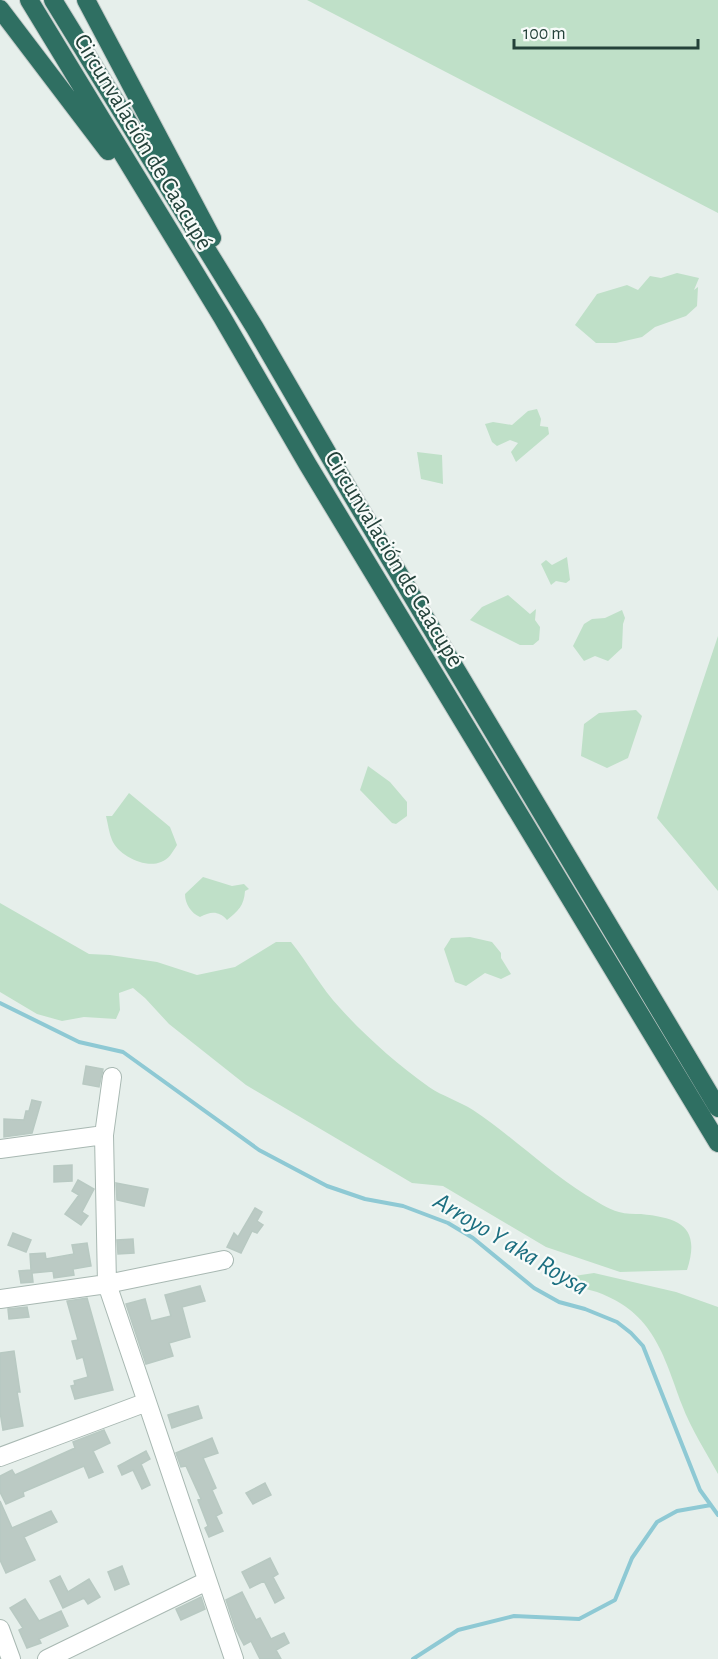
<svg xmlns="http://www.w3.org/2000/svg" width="718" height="1659" font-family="'Alegreya Sans',sans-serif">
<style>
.green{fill:#bfe0c8}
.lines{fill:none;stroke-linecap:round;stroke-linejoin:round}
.stream{stroke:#8ec9d4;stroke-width:4}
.building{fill:#bbcac4;stroke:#b8c9c2;stroke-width:1.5}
.minor-casing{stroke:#a8b8b2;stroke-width:20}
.highway-casing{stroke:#c2cac8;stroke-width:20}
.minor{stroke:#fff;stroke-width:18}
.highway{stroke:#2f6f62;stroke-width:18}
.labels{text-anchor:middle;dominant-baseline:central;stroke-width:4.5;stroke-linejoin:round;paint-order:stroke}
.street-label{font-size:24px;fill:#24423a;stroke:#f7fbf9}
.water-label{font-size:26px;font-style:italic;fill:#1c6f80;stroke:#f7fbf9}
</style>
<rect width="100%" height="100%" fill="#e6efeb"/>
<path class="green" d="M307 0H718V213Z
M677 273 699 278 694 290 698 287 697 306 686 316 655 327 642 337 616 343H596L575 325 597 294 627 285 638 290 650 276 661 278Z
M537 409 541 419 540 426 548 427 549 434 516 462 511 452 518 443 510 440 497 446 492 442 485 424 493 422 512 425 528 411Z
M417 452 442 455 443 484 421 479Z
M567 557 570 580 566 583 556 581 551 585 541 564 546 560 552 565Z
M508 595 530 614 536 609 535 620 540 627 539 640 533 645H520L470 620 482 607Z
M622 610 625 618 623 624 622 648 608 661 595 656 584 661 573 646 584 624 592 619 605 618Z
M718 636V891L657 818Z
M636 710 642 716 628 758 607 768 581 756 584 724 599 713Z
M368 766 390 782 407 802V816L396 824 392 823 360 790Z
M129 793 170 827 177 845C172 853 169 859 161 862 145 869 118 855 112 840 109 833 108 824 106 816H112Z
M203 877 232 886 244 884 249 889 245 891C244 906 238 911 227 920 218 910 210 912 200 917 191 913 185 904 185 894Z
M0 903 89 954 110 955 157 962 197 975 235 967 276 942H291C308 963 321 988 340 1008 366 1037 397 1064 429 1087 442 1096 459 1101 473 1110 512 1136 546 1170 586 1195 596 1201 608 1209 619 1212 626 1214 634 1214 641 1214 680 1218 701 1227 687 1270L620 1272 546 1247 443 1186 412 1183 246 1085 169 1024 145 998 133 988 119 993 120 1010 116 1019 84 1017 62 1021 37 1014 0 992Z
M470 937 492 942 501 953V958L511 974 501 979 485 973 466 986 455 982 444 949 451 938Z
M594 1273 676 1292 718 1307V1474C706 1452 691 1429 682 1405 663 1354 654 1313 597 1292 584 1288 569 1286 556 1282L574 1276Z"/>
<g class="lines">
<path class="stream" d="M0 1003 79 1042 123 1052 259 1150 327 1186 365 1199 403 1206 448 1223 473 1238 534 1288 559 1302 585 1309 617 1322 631 1333 643 1346 700 1490 718 1515
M413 1659 458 1630 514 1616 579 1619 615 1600 632 1558 657 1522 677 1511 711 1505"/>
</g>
<path class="building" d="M86 1066 103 1069 99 1087 83 1084Z
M32 1100 41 1102 32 1133 4 1137V1119L24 1120 26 1111H29Z
M72 1165V1181L54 1182V1166Z
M78 1180 94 1189 82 1212 88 1216 81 1225 65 1214 79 1195 72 1191Z
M116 1183 148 1189 144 1206 117 1200Z
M255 1208 262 1212 257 1221 263 1225 257 1233 252 1231 241 1253 227 1247 234 1233 238 1237Z
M13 1233 31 1240 26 1252 8 1245Z
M133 1239 134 1253 118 1254 117 1240Z
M87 1243 91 1266 73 1269 74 1275 54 1278 53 1271 32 1273 33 1282 21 1283 19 1271 31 1270 30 1254 45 1253 46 1259 74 1254 72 1245Z
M200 1286 205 1301 182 1307 190 1337 169 1343 173 1356 146 1364 126 1304 145 1299 151 1321 171 1316 165 1295Z
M87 1298 113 1390 75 1399 71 1386 75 1385 74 1381 88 1377 83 1357 77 1359 72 1341 78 1340 67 1301Z
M27 1307 29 1317 9 1319 8 1309Z
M14 1351 20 1392H17L23 1426 3 1430 0 1412V1353Z
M198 1406 202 1418 172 1428 168 1415Z
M104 1430 110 1443 93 1451 103 1472 89 1478 84 1466 23 1492 24 1496 6 1504 0 1492V1476L12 1470 15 1475 75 1448 73 1442Z
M212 1438 218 1453 203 1458 216 1488 212 1490 222 1513 216 1516 223 1531 209 1537 205 1528 208 1526 198 1500 201 1499 186 1466 181 1467 176 1453Z
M146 1451 150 1459 141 1464 150 1485 142 1489 133 1470 122 1475 118 1466Z
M265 1483 271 1495 253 1504 246 1493Z
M0 1501 12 1528 51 1511 57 1522 24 1537 35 1560 6 1573 0 1560Z
M270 1558 278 1574 273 1577 284 1598 275 1603 264 1581 250 1588 242 1572Z
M122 1566 129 1584 115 1590 108 1572Z
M60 1576 68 1592 89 1579 100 1597 88 1604 84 1598 63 1608 50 1581Z
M242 1592 256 1620 260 1618 271 1639 284 1633 289 1643 276 1650 281 1659H260L251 1641 244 1645 236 1630 226 1600Z
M201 1597 205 1609 181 1620 176 1609Z
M25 1599 39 1621 61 1611 68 1626 39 1639 41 1643 27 1648 19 1630 23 1628 10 1608Z"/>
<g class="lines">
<defs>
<path id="minor" d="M112 1077 104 1135 107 1284 234 1659
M0 1149 104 1135
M0 1299 107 1284 224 1260
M0 1457 147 1402
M0 1629 11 1659
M47 1659 207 1581"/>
<path id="highway" d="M29 0 222 317 308 465 718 1143
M53 0 255 328 353 497 718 1108
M86 0 212 238
M0 9 108 151"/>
</defs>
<use href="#minor" class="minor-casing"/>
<use href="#highway" class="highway-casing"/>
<use href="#minor" class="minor"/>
<use href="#highway" class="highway"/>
</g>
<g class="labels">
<g class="street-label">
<text transform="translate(143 142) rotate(59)">Circunvalación de Caacupé</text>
<text transform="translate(394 559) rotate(59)">Circunvalación de Caacupé</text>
</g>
<g class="water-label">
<text transform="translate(511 1244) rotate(31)">Arroyo Y aka Roysa</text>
</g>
</g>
<path d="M514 39v9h184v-9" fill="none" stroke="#24423a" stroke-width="3"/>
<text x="523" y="39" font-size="18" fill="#24423a" stroke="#f7fbf9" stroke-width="4.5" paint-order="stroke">100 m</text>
</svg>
